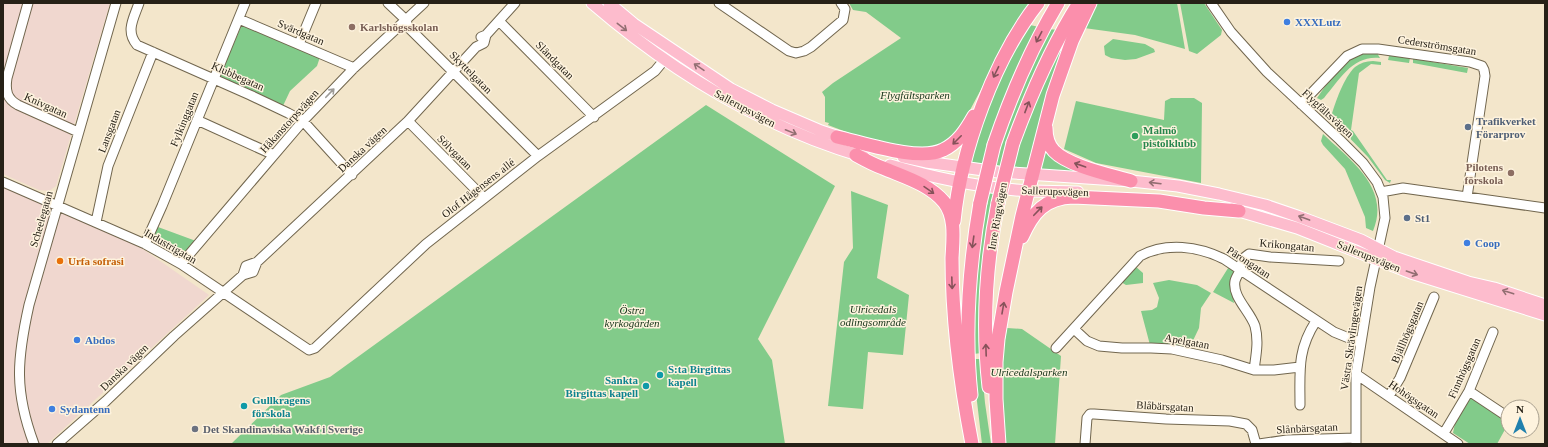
<svg xmlns="http://www.w3.org/2000/svg" width="1548" height="447" font-family="Georgia,serif">
<style>
.industrial{fill:#f0d7cf}
.green{fill:#82cb8a}
.lines{fill:none;stroke-linecap:round;stroke-linejoin:round}
.minor-casing{stroke:#71664e;stroke-width:11}
.major-casing{stroke:#fff;stroke-width:13}
.highway-casing{stroke:#fff;stroke-width:15}
.minor{stroke:#fff;stroke-width:9}
.major{stroke:#fdbccd;stroke-width:11}
.highway{stroke:#fb8fac;stroke-width:13}
.highway-bridge-casing{stroke:#fff;stroke-width:15;stroke-linecap:butt}
.highway-bridge{stroke:#fb8fac;stroke-width:13}
.oneway{stroke:#926e72}
.oneway2{stroke:#86525a}
.oneway3{stroke:#9d9b97}
.shop-dot{fill:#3f7fe0;stroke:#fef3de;stroke-width:1.5}
.education-dot{fill:#8d6e63;stroke:#fef3de;stroke-width:1.5}
.service-dot{fill:#5c6f8a;stroke:#fef3de;stroke-width:1.5}
.leisure-dot{fill:#2e9e5b;stroke:#fef3de;stroke-width:1.5}
.food-dot{fill:#e8710a;stroke:#fef3de;stroke-width:1.5}
.culture-dot{fill:#0f9aa8;stroke:#fef3de;stroke-width:1.5}
.worship-dot{fill:#6b7280;stroke:#fef3de;stroke-width:1.5}
.labels{text-anchor:middle;dominant-baseline:central;stroke-width:3;stroke-linejoin:round;paint-order:stroke}
.shop-label{font-size:11px;font-weight:bold;fill:#366cbe;stroke:#fef3de;text-anchor:start}
.education-label{font-size:11px;font-weight:bold;fill:#785e54;stroke:#fef3de;text-anchor:start}
.street-label{font-size:11px;fill:#262117;stroke:#fef3de}
.park-label{font-size:11px;font-style:italic;fill:#143318;stroke:#fef3de}
.service-label{font-size:11px;font-weight:bold;fill:#4e5e75;stroke:#fef3de;text-anchor:start}
.leisure-label{font-size:11px;font-weight:bold;fill:#27864d;stroke:#fef3de;text-anchor:start}
.food-label{font-size:11px;font-weight:bold;fill:#c56008;stroke:#fef3de;text-anchor:start}
.culture-label{font-size:11px;font-weight:bold;fill:#0d838f;stroke:#fef3de;text-anchor:start}
.worship-label{font-size:11px;font-weight:bold;fill:#5b616d;stroke:#fef3de;text-anchor:start}
</style>
<rect width="100%" height="100%" fill="#f3e6cb"/>
<path class="industrial" d="M3 3H110L56 186 49 191 39 190 3 174Z
M3 187 43 203 137 245 209 295 47 444H3Z"/>
<path class="green" d="M849 3H1031L1010 35 970 110 952 139 943 145 924 151 862 138 828 125 829 123 825 122V97L822 92 833 83 901 38 866 12 853 10Z
M1096 3H1177L1185 49 1135 35 1084 28Z
M1180 3H1204L1222 30 1221 35 1197 54 1189 51Z
M243 22 320 57 317 66 290 91 282 108 219 78Z
M1072 24 1029 168 1013 167C1026 117 1049 71 1072 24Z
M1030 25 1039 27 983 164 969 162 999 73Z
M1048 29 1059 30 1002 166 993 165 1005 125Z
M1113 39 1145 44 1154 49 1155 52 1136 59 1125 60 1111 58 1105 55 1104 46Z
M1361 53H1377L1380 58C1353 55 1340 79 1324 98L1321 100 1317 98 1326 85 1350 59Z
M1391 55 1468 68 1467 73 1413 63V58H1410L1409 63 1388 60 1389 56Z
M1373 61 1381 62V65L1371 64 1359 73 1351 130 1353 131 1387 180H1391L1390 183 1385 180 1368 157 1335 123 1337 116 1331 117C1335 103 1344 77 1355 67 1360 63 1366 61 1373 61Z
M1171 98H1194L1202 103 1201 183 1096 163 1064 149 1076 101 1164 120 1165 101Z
M706 105 835 186 758 339 772 360 785 444H231L281 395 330 377Z
M1323 134C1350 160 1391 188 1373 231L1366 228 1365 217 1345 169 1323 145 1321 141Z
M1045 143 1098 173 1038 170Z
M851 191 888 205 877 278 909 295 903 355 868 352 863 409 828 406 844 262 853 248Z
M988 191 997 192 982 353 973 354 975 271Z
M158 227 196 241 185 253H179L155 238V233Z
M1230 265 1234 272 1231 286 1234 303 1213 292Z
M1135 266 1143 273V283L1126 285 1121 282Z
M1169 280 1197 285 1211 293 1201 308 1199 328 1189 349 1150 345 1141 311 1152 310 1157 307 1159 298 1153 283Z
M1007 328 1022 329 1061 356 1055 444H1004L1000 369Z
M972 359H981L985 403 991 444H982Z
M1472 395 1508 421V424L1497 444H1470L1453 433 1455 423Z"/>
<g class="lines">
<defs>
<path id="minor" d="M28 3 7 78C5 91 7 99 18 105L78 132
M139 3C134 18 125 31 137 45L250 95 288 113 303 121 352 175
M388 3 406 20 408 27 538 156
M719 3 789 51 796 53 804 51 811 47 843 20 845 9 841 3
M1211 3 1231 32 1267 72 1340 140 1363 163 1377 182 1383 197 1385 218 1370 287 1356 374V444
M239 19 354 68
M499 21 594 117
M481 37 486 35 515 3
M299 44 316 3
M1301 104 1347 56 1362 49H1378L1470 62 1482 66 1484 70 1485 76 1467 197
M197 120 274 155
M408 121 484 198
M3 182 145 244 181 264 309 350 315 348 426 244 538 156 655 71 665 59
M1381 192 1403 188 1545 208
M96 222 108 166 153 52
M145 244 162 206 245 3
M181 264 303 121 354 68 424 3
M1239 268 1245 257 1249 254 1270 257 1339 261
M1241 269C1239 273 1236 277 1235 281 1232 297 1250 311 1255 326 1259 341 1256 355 1254 370
M243 275 246 266 257 262 408 121 476 47 484 43 486 35
M1074 329 1087 341 1099 346 1122 348H1151L1172 349 1222 360 1254 370H1274L1300 367
M1056 348 1140 256C1166 242 1198 246 1224 259L1334 332 1361 343
M1356 374 1458 444
M1469 391 1508 417
M1389 396 1400 378 1434 297
M1300 405C1300 371 1297 350 1316 321
M1444 433 1469 391 1493 332
M34 444C14 391 17 359 29 305L116 3
M57 444 106 401 174 336 243 275 253 272 257 262
M1085 444 1087 418 1090 414H1094L1166 419 1230 421 1246 424 1252 430 1256 444
M1259 444 1287 440 1356 438"/>
<path id="major" d="M592 3C672 72 762 127 864 157
M609 3 634 24 731 89 772 110 821 131 845 139
M903 157 926 162 998 172 1131 181 1178 186 1219 194 1265 205 1300 217 1361 240 1394 257 1468 282 1494 288 1545 305
M890 165C931 177 973 186 1016 190 1037 192 1057 191 1078 192
M1232 209 1297 228 1411 273 1545 315"/>
<path id="highway" d="M1046 128C1046 137 1048 145 1054 151 1068 166 1111 175 1131 181
M837 137C864 143 919 162 943 150 958 143 966 130 974 116
M1013 143C1031 94 1051 47 1079 3
M994 145C1011 95 1031 48 1058 3
M856 155C865 160 874 165 883 168 904 177 929 184 944 202 956 217 953 239 952 258 952 321 960 382 972 444
M954 221C961 150 994 59 1038 3
M1022 237C1033 212 1045 198 1073 197L1159 201 1204 208 1239 211
M989 387C982 325 986 263 998 203
M971 395C964 330 969 267 980 203
M999 444 996 399V362L998 339 1006 292 1022 216 1053 95 1072 41 1090 3"/>
</defs>
<use href="#minor" class="minor-casing"/>
<use href="#major" class="major-casing"/>
<use href="#highway" class="highway-casing"/>
<use href="#minor" class="minor"/>
<use href="#major" class="major"/>
<use href="#highway" class="highway"/>
<defs>
<path id="highway-bridge" d="M980 203 994 145
M998 203 1013 143"/>
</defs>
<use href="#highway-bridge" class="highway-bridge-casing"/>
<use href="#highway-bridge" class="highway-bridge"/>
</g>
<defs><path id="oneway-shaft" d="M-6 0H5M1.5-3L5.5 0L1.5 3" fill="none" stroke-width="1.6" stroke-linecap="round" stroke-linejoin="round"/></defs>
<g class="oneway">
<use href="#oneway-shaft" transform="translate(622 27) rotate(38)"/>
<use href="#oneway-shaft" transform="translate(699 67) rotate(-146)"/>
<use href="#oneway-shaft" transform="translate(791 132) rotate(22)"/>
<use href="#oneway-shaft" transform="translate(1155 183) rotate(-173)"/>
<use href="#oneway-shaft" transform="translate(1304 218) rotate(-160)"/>
<use href="#oneway-shaft" transform="translate(1412 273) rotate(19)"/>
<use href="#oneway-shaft" transform="translate(1508 292) rotate(-162)"/>
</g>
<g class="oneway2">
<use href="#oneway-shaft" transform="translate(1039 37) rotate(118)"/>
<use href="#oneway-shaft" transform="translate(996 72) rotate(116)"/>
<use href="#oneway-shaft" transform="translate(1027 107) rotate(-69)"/>
<use href="#oneway-shaft" transform="translate(957 140) rotate(135)"/>
<use href="#oneway-shaft" transform="translate(1080 165) rotate(-161)"/>
<use href="#oneway-shaft" transform="translate(929 190) rotate(35)"/>
<use href="#oneway-shaft" transform="translate(1038 211) rotate(-46)"/>
<use href="#oneway-shaft" transform="translate(973 242) rotate(98)"/>
<use href="#oneway-shaft" transform="translate(952 283) rotate(88)"/>
<use href="#oneway-shaft" transform="translate(1003 308) rotate(-80)"/>
<use href="#oneway-shaft" transform="translate(986 350) rotate(-92)"/>
</g>
<use class="oneway3" href="#oneway-shaft" transform="translate(330 93) rotate(-46)"/>
<g class="shop-dot">
<circle cx="1287" cy="22" r="4"/>
<circle cx="1467" cy="243" r="4"/>
<circle cx="77" cy="340" r="4"/>
<circle cx="52" cy="409" r="4"/>
</g>
<g class="education-dot">
<circle cx="352" cy="27" r="4"/>
<circle cx="1511" cy="173" r="4"/>
</g>
<g class="service-dot">
<circle cx="1468" cy="127" r="4"/>
<circle cx="1407" cy="218" r="4"/>
</g>
<circle class="leisure-dot" cx="1135" cy="136" r="4"/>
<circle class="food-dot" cx="60" cy="261" r="4"/>
<g class="culture-dot">
<circle cx="660" cy="375" r="4"/>
<circle cx="646" cy="386" r="4"/>
<circle cx="244" cy="406" r="4"/>
</g>
<circle class="worship-dot" cx="195" cy="429" r="4"/>
<g class="labels">
<g class="shop-label">
<text x="1295" y="22">XXXLutz</text>
<text x="1475" y="243">Coop</text>
<text x="85" y="340">Abdos</text>
<text x="60" y="409">Sydantenn</text>
</g>
<g class="education-label">
<text x="360" y="27">Karlshögsskolan</text>
<text x="1503" y="167" text-anchor="end">Pilotens<tspan x="1503" dy="13">förskola</tspan></text>
</g>
<g class="street-label">
<text transform="translate(301 32) rotate(23)">Svärdgatan</text>
<text transform="translate(1437 45) rotate(9)">Cederströmsgatan</text>
<text transform="translate(555 60) rotate(45)">Sländgatan</text>
<text transform="translate(471 72) rotate(45)">Skyttelgatan</text>
<text transform="translate(238 76) rotate(24)">Klubbegatan</text>
<text transform="translate(46 105) rotate(24)">Knivgatan</text>
<text transform="translate(745 108) rotate(28)">Sallerupsvägen</text>
<text transform="translate(1328 113) rotate(43)">Flygfältsvägen</text>
<text transform="translate(184 119) rotate(-68)">Fylkinggatan</text>
<text transform="translate(289 121) rotate(-48)">Håkanstorpsvägen</text>
<text transform="translate(109 131) rotate(-69)">Lansgatan</text>
<text transform="translate(362 149) rotate(-43)">Danska vägen</text>
<text transform="translate(455 152) rotate(45)">Sölvgatan</text>
<text transform="translate(478 188) rotate(-38)">Olof Hågensens allé</text>
<text transform="translate(1055 191) rotate(2)">Sallerupsvägen</text>
<text transform="translate(997 216) rotate(-80)">Inre Ringvägen</text>
<text transform="translate(41 219) rotate(-74)">Scheelegatan</text>
<text transform="translate(1287 245) rotate(5)">Krikongatan</text>
<text transform="translate(171 246) rotate(30)">Industrigatan</text>
<text transform="translate(1369 256) rotate(22)">Sallerupsvägen</text>
<text transform="translate(1249 262) rotate(33)">Pärongatan</text>
<text transform="translate(1407 332) rotate(-67)">Bjällhögsgatan</text>
<text transform="translate(1351 338) rotate(-82)">Västra Skrävlingevägen</text>
<text transform="translate(1187 341) rotate(10)">Apelgatan</text>
<text transform="translate(124 367) rotate(-44)">Danska vägen</text>
<text transform="translate(1464 368) rotate(-66)">Finnhögsgatan</text>
<text transform="translate(1414 399) rotate(34)">Hohögsgatan</text>
<text transform="translate(1165 406) rotate(3)">Blåbärsgatan</text>
<text transform="translate(1307 428) rotate(-3)">Slånbärsgatan</text>
</g>
<g class="park-label">
<text x="915" y="95">Flygfältsparken</text>
<text x="873" y="309">Ulricedals<tspan x="873" dy="13">odlingsområde</tspan></text>
<text x="632" y="310">Östra<tspan x="632" dy="13">kyrkogården</tspan></text>
<text x="1029" y="372">Ulricedalsparken</text>
</g>
<g class="service-label">
<text x="1476" y="121">Trafikverket<tspan x="1476" dy="13">Förarprov</tspan></text>
<text x="1415" y="218">St1</text>
</g>
<g class="leisure-label">
<text x="1143" y="130">Malmö<tspan x="1143" dy="13">pistolklubb</tspan></text>
</g>
<g class="food-label">
<text x="68" y="261">Urfa sofrasi</text>
</g>
<g class="culture-label">
<text x="668" y="369">S:ta Birgittas<tspan x="668" dy="13">kapell</tspan></text>
<text x="638" y="380" text-anchor="end">Sankta<tspan x="638" dy="13">Birgittas kapell</tspan></text>
<text x="252" y="400">Gullkragens<tspan x="252" dy="13">förskola</tspan></text>
</g>
<g class="worship-label">
<text x="203" y="429">Det Skandinaviska Wakf i Sverige</text>
</g>
</g>
<rect width="1548" height="447" fill="none" stroke="#262117" stroke-width="8"/>
<g transform="translate(1520 419)"><circle r="19" fill="#fef3de" stroke="#a89f8e"/>
<path d="M0-3L7 15L0 10L-7 15Z" fill="#2180ad"/>
<text y="-6" font-size="11" font-weight="bold" text-anchor="middle" fill="#262117">N</text>
</g>
</svg>
